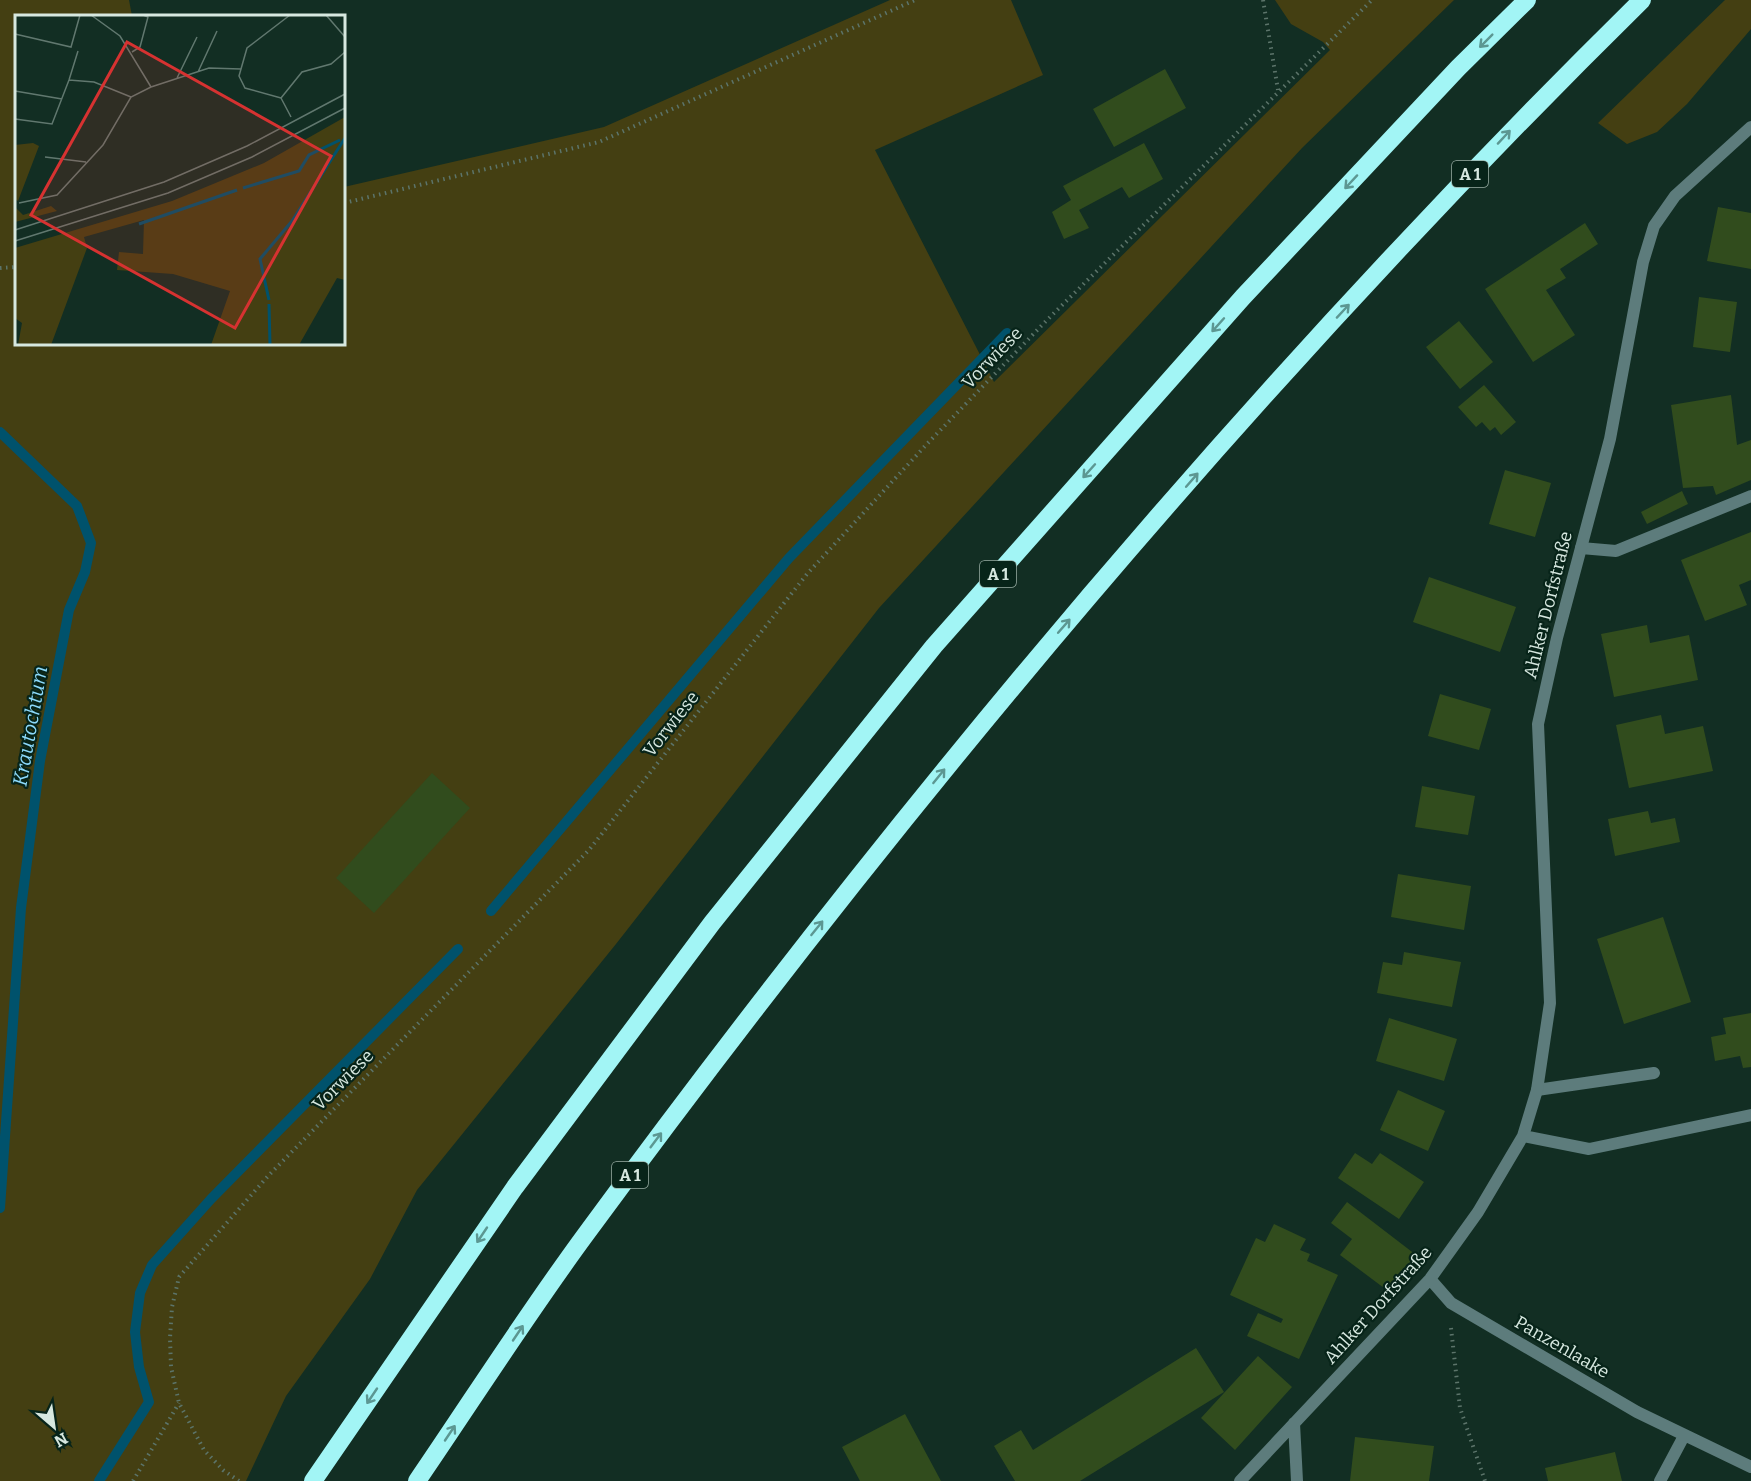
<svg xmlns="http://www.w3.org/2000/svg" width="1751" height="1481" font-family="Bitter,serif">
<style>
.green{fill:#443f12}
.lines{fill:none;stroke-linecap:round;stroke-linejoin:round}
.stream{stroke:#00526c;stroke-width:10}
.building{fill:#314c1d}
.path{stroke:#5c746a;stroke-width:4;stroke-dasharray:1.5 4.5;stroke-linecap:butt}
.lane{stroke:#5d7c7c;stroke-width:12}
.street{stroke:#5d7c7c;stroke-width:12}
.highway{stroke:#a2f5f5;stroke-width:18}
.oneway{stroke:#5c9792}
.labels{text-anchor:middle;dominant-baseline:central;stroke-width:4.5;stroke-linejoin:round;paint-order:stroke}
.shield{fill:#072419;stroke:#99ada4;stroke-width:1.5}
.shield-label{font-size:16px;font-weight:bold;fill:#d7e8e0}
.street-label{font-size:18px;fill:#d7e8e0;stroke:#072419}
.water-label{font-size:20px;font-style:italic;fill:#8cd9fa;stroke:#072419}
.inset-river{fill:none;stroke:#00526c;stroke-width:3}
.inset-road{fill:none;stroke:#61786f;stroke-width:1.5}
.view{fill:#d63231;fill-opacity:0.15;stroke:#d63231;stroke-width:3}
.inset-edge{fill:none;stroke:#d7e8e0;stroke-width:3}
</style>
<rect width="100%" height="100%" fill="#122e23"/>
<path class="green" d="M0 0H129L132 16H16V344H344V187L604 127 890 0H1011L1043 75 875 150 994 382 1330 50 1323 42 1291 24 1275 0H1454L1302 148 879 608 616 944 417 1190 370 1279 286 1396 246 1481H0Z
M1725 0H1751V29L1687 104 1657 132 1627 144 1598 123Z"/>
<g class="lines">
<path class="stream" d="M0 432 77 506 91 543 85 572 69 610 40 761 21 908 0 1208
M491 911 789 558 1007 333
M99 1481 149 1402 139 1367 135 1332 140 1293 152 1265 211 1199 458 949"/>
</g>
<path class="building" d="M1165 69 1186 108 1114 147 1093 109Z
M1144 143 1163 179 1129 198 1122 187 1079 210 1089 228 1064 239 1052 212 1071 200 1063 186Z
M1718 207 1751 213V269L1707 261Z
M1585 223 1598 244 1560 269 1566 278 1546 290 1575 335 1533 362 1485 289Z
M1699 297 1737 302 1730 352 1693 347Z
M1459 321 1493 362 1460 389 1426 347Z
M1484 385 1516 422 1501 435 1495 427 1490 431 1482 422 1476 427 1458 407Z
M1731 395 1737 445 1751 440V480L1716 495 1713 486 1683 488 1671 405Z
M1505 470 1551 483 1535 537 1489 524Z
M1682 491 1688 504 1647 524 1641 512Z
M1751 532V580L1739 585 1747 605 1705 621 1681 560Z
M1429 577 1516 607 1500 652 1413 622Z
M1647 625 1650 643 1689 635 1698 680 1614 697 1601 634Z
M1440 694 1491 709 1479 750 1428 736Z
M1661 715 1665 734 1703 726 1713 771 1629 788 1616 725Z
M432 773 470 808 374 913 336 878Z
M1422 786 1475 796 1468 835 1415 827Z
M1648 811 1651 823 1675 818 1680 842 1615 856 1608 819Z
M1398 874 1471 886 1464 930 1391 917Z
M1663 917 1691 1002 1624 1024 1597 939Z
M1404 952 1461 962 1452 1007 1377 993 1383 962 1402 965Z
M1751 1013V1067L1743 1068 1740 1056 1715 1061 1711 1037 1726 1034 1723 1018Z
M1389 1018 1457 1039 1444 1081 1376 1061Z
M1398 1090 1445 1111 1428 1151 1380 1130Z
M1355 1153 1372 1164 1380 1153 1424 1182 1399 1219 1338 1178Z
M1347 1202 1420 1258 1392 1294 1340 1255 1352 1239 1331 1223Z
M1274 1224 1306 1239 1300 1250 1310 1254 1307 1261 1338 1275 1299 1359 1247 1336 1258 1313 1281 1323 1283 1319 1230 1295 1256 1238 1265 1242Z
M1196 1348 1224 1392 1080 1481H1015L994 1446 1021 1430 1033 1450Z
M1258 1356 1292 1387 1235 1450 1201 1418Z
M905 1414 941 1481H860L842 1447Z
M1355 1437 1434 1446 1429 1481H1350Z
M1615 1452 1622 1481H1548L1545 1468Z"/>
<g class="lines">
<path class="path" d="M1263 0 1278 90
M344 203 599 142 915 0
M0 268 16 267
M1451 1328 1460 1408 1485 1481
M133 1481 179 1403
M239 1481 223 1470 204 1450 179 1403 171 1367 170 1338 172 1307 179 1277 269 1175 589 850 807 574 926 445 1046 321 1372 0"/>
<path class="lane" d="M1581 548 1616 551 1751 496
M1537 1090 1654 1073"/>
<path class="street" d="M1523 1136 1589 1149 1751 1115
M1430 1279 1451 1303 1637 1412 1751 1467
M1294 1423 1297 1481
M1240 1481 1430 1279 1478 1212 1523 1136 1537 1090 1550 1003 1538 724 1557 638 1610 439 1643 262 1654 226 1675 196 1751 127
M1660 1481 1684 1436"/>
<path class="highway" d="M313 1481 515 1187 712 923 934 646 1243 297 1458 68 1527 0
M417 1481C473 1399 527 1314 586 1234 907 797 1256 380 1642 0"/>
</g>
<defs><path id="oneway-shaft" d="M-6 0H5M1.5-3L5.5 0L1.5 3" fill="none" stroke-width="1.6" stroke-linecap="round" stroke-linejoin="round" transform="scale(1.5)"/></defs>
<g class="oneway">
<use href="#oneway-shaft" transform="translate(1486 41) rotate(135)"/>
<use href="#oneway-shaft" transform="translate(1504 137) rotate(-47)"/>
<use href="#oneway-shaft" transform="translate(1351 182) rotate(133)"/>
<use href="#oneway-shaft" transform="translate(1343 311) rotate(-47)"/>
<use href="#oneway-shaft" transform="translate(1218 325) rotate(132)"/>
<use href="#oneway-shaft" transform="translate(1089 471) rotate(132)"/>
<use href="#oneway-shaft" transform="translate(1192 480) rotate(-49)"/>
<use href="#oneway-shaft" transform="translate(1064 626) rotate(-49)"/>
<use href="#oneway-shaft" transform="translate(939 776) rotate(-51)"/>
<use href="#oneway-shaft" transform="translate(817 928) rotate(-51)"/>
<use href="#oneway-shaft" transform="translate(656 1140) rotate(-53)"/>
<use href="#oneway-shaft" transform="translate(482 1235) rotate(124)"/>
<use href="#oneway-shaft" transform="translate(518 1333) rotate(-56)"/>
<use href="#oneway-shaft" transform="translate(372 1396) rotate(124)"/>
<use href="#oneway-shaft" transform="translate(450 1433) rotate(-56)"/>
</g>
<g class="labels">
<g class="shield">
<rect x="1452" y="161" width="36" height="26" rx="4.5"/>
<rect x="980" y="561" width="36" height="26" rx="4.5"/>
<rect x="612" y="1162" width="36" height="26" rx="4.5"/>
</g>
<g class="shield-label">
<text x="1470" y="174">A 1</text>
<text x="998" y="574">A 1</text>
<text x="630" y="1175">A 1</text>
</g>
<g class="street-label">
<text transform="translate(992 358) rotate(-46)">Vorwiese</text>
<text transform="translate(1548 605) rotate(-76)">Ahlker Dorfstraße</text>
<text transform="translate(671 724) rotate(-52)">Vorwiese</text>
<text transform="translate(343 1080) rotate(-45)">Vorwiese</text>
<text transform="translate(1378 1305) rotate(-48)">Ahlker Dorfstraße</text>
<text transform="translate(1562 1347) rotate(30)">Panzenlaake</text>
</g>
<g class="water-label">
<text transform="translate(30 726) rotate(-80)">Krautochtum</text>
</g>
</g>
<g transform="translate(15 15)">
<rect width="330" height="330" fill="#122e23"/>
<path d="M330 102V265L322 263 284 330H196L215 276 158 259 102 255 104 237 128 239 129 205 69 222 72 233 36 330H3L7 308 0 303V233L157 186 249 148ZM18 128 24 131 3 186 0 184V130ZM36 191 42 196 0 207V192L8 200Z" fill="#443f12"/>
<path class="inset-river" d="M228 173 284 156 294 140 325 125M124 209 222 175M254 285 245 244 277 206 330 123M254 289 255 330"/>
<path class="inset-road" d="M76 0 105 21 136 72M311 0 330 22M0 19 56 32 65 0M117 37 125 32 133 2 128 0M183 57 202 16M162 63 182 22M54 65 63 36M0 76 47 84M266 83 230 73 224 61 232 33 275 0M266 83 287 57 316 49 330 37M266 83 276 102M0 104 37 109 54 65 79 67 116 82M30 142 71 147M4 188 42 180 88 130 116 82 136 72 194 53 226 54M0 215 149 167 232 131 330 79M0 226 153 178 237 142 330 93"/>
<path class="view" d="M112 27 316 141 220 313 16 200Z"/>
<rect width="330" height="330" class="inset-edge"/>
</g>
<g transform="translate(54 1427) rotate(151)" stroke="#072419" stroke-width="4.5" paint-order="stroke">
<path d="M0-4.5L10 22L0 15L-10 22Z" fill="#d7e8e0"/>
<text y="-9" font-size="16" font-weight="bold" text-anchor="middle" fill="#d7e8e0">N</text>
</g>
</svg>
